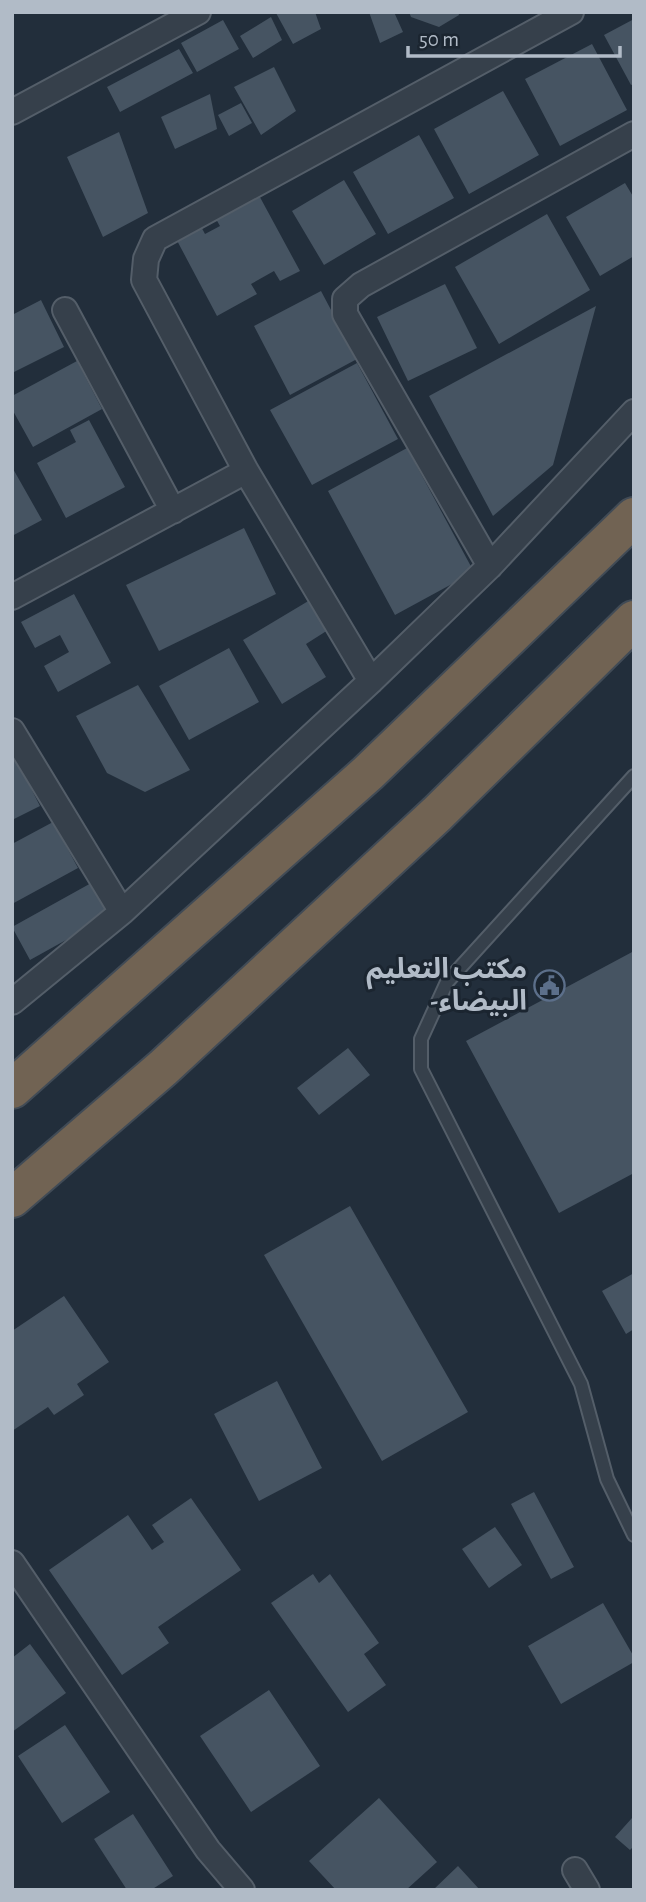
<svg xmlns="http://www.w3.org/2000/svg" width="646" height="1902" font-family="'Alegreya Sans','Noto Sans Arabic',sans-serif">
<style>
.building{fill:#465462}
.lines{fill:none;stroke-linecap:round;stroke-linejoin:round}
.lane-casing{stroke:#545e69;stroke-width:16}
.street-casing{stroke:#545e69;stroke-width:28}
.highway-casing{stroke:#414b56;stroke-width:42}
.lane{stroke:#36404b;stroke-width:12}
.street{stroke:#36404b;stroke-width:24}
.highway{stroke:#716353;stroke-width:38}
.labels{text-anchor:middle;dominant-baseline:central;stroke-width:6;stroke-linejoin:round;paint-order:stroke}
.poi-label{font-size:28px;font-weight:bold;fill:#b1bbc7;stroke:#1b2530;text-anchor:end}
</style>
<rect width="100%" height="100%" fill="#222e3b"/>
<path class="building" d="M277 12H315L321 29 293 44 276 13Z
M369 12H394L403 32 380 43Z
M409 12H458L459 15 439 27 411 17Z
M271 17 282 40 253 58 240 36Z
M634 19V84L631 85 604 35Z
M223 20 239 49 197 72 181 43Z
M592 44 627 110 560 146 525 79Z
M179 49 193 73 120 112 107 87Z
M274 67 296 111 261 135 234 87Z
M503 91 539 155 469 194 434 129Z
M210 94 217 129 175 149 161 117Z
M241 103 252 123 229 136 218 115Z
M119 132 148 213 103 237 67 157Z
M419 135 454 198 388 234 353 172Z
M344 180 376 234 324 265 292 211Z
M625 183 634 198V256L600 276 566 217Z
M255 188 300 271 280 281 274 271 251 284 257 294 217 316 173 233 197 219 205 234 220 226 216 219 235 210 231 201Z
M547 214 590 290 499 344 455 267Z
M445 284 477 348 408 381 377 317Z
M321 291 357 359 290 395 254 326Z
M41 300 64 347 12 373V315Z
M596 306 553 465 493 516 429 396Z
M77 361 102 409 33 447 12 409V396Z
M357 363 398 439 312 485 270 410Z
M89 420 125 487 66 518 37 463 76 442 70 430Z
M407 448 474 572 395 615 328 491Z
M12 467 42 520 12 536Z
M244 528 276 594 159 651 126 585Z
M74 594 111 663 58 692 44 666 69 652 60 635 35 648 21 622Z
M310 600 328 630 306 644 326 677 282 704 243 640Z
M229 648 259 702 189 740 159 686Z
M138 685 190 770 145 792 107 773 76 716Z
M12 751 40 806 12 820Z
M53 822 78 868 12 904V844Z
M93 882 111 915 30 960 12 927Z
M634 951V1173L559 1213 466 1041Z
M348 1048 370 1075 319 1115 297 1088Z
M350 1206 468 1412 382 1461 264 1255Z
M634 1273V1329L626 1334 602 1291Z
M64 1296 109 1362 77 1384 84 1395 54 1415 48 1407 12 1431V1331Z
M277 1381 322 1468 259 1501 214 1414Z
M534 1492 574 1567 551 1579 511 1504Z
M191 1498 241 1570 158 1627 169 1643 122 1675 49 1570 128 1515 152 1550 164 1542 152 1525Z
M495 1527 522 1565 489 1588 462 1549Z
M313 1574 319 1583 330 1574 379 1643 364 1654 386 1685 348 1712 271 1603Z
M603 1603 634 1657V1662L561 1704 528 1646Z
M30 1644 66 1693 12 1732V1658Z
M269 1690 320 1766 251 1812 200 1736Z
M65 1725 110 1792 62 1823 18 1756Z
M379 1798 437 1862 406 1890H336L309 1861Z
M133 1814 173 1876 151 1890H127L94 1839Z
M632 1818 634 1846 630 1850 615 1837Z
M458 1866 480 1890H433Z"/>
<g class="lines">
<defs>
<path id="lane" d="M634 776 447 982 421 1039V1069L581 1384 607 1479 634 1535"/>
<path id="street" d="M12 112 198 12
M65 310 173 511
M490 566 345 314V299L361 285 634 134
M12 597 246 471
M371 681 246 471 144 280 146 259 155 239 571 12
M12 731 122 912
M12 1002 122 912 371 681 490 566 634 412
M12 1563 208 1850 242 1890
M575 1870 587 1890"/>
<path id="highway" d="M12 1089 368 773 634 517
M12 1198 163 1068 437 814 634 620"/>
</defs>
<use href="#lane" class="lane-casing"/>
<use href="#street" class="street-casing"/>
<use href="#highway" class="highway-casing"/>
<use href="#lane" class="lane"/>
<use href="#street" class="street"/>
<use href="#highway" class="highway"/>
</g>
<defs>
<symbol id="civic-ring" viewBox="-11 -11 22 22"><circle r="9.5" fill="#1b2530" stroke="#5c6f8a" stroke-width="1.5"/><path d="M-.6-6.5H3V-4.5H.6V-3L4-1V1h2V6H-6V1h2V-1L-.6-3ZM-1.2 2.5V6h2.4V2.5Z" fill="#5c6f8a"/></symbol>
</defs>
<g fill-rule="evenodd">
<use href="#civic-ring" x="532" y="968" width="35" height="35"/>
</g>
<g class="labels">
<g class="poi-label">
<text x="527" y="970">مكتب التعليم<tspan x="527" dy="32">-البيضاء</tspan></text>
</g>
</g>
<rect width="646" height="1902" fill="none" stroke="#b1bbc7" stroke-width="28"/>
<path d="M408 46v10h212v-10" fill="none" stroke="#b1bbc7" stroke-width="3.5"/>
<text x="419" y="46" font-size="21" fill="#b1bbc7" stroke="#1b2530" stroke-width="5" paint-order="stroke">50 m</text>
</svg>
